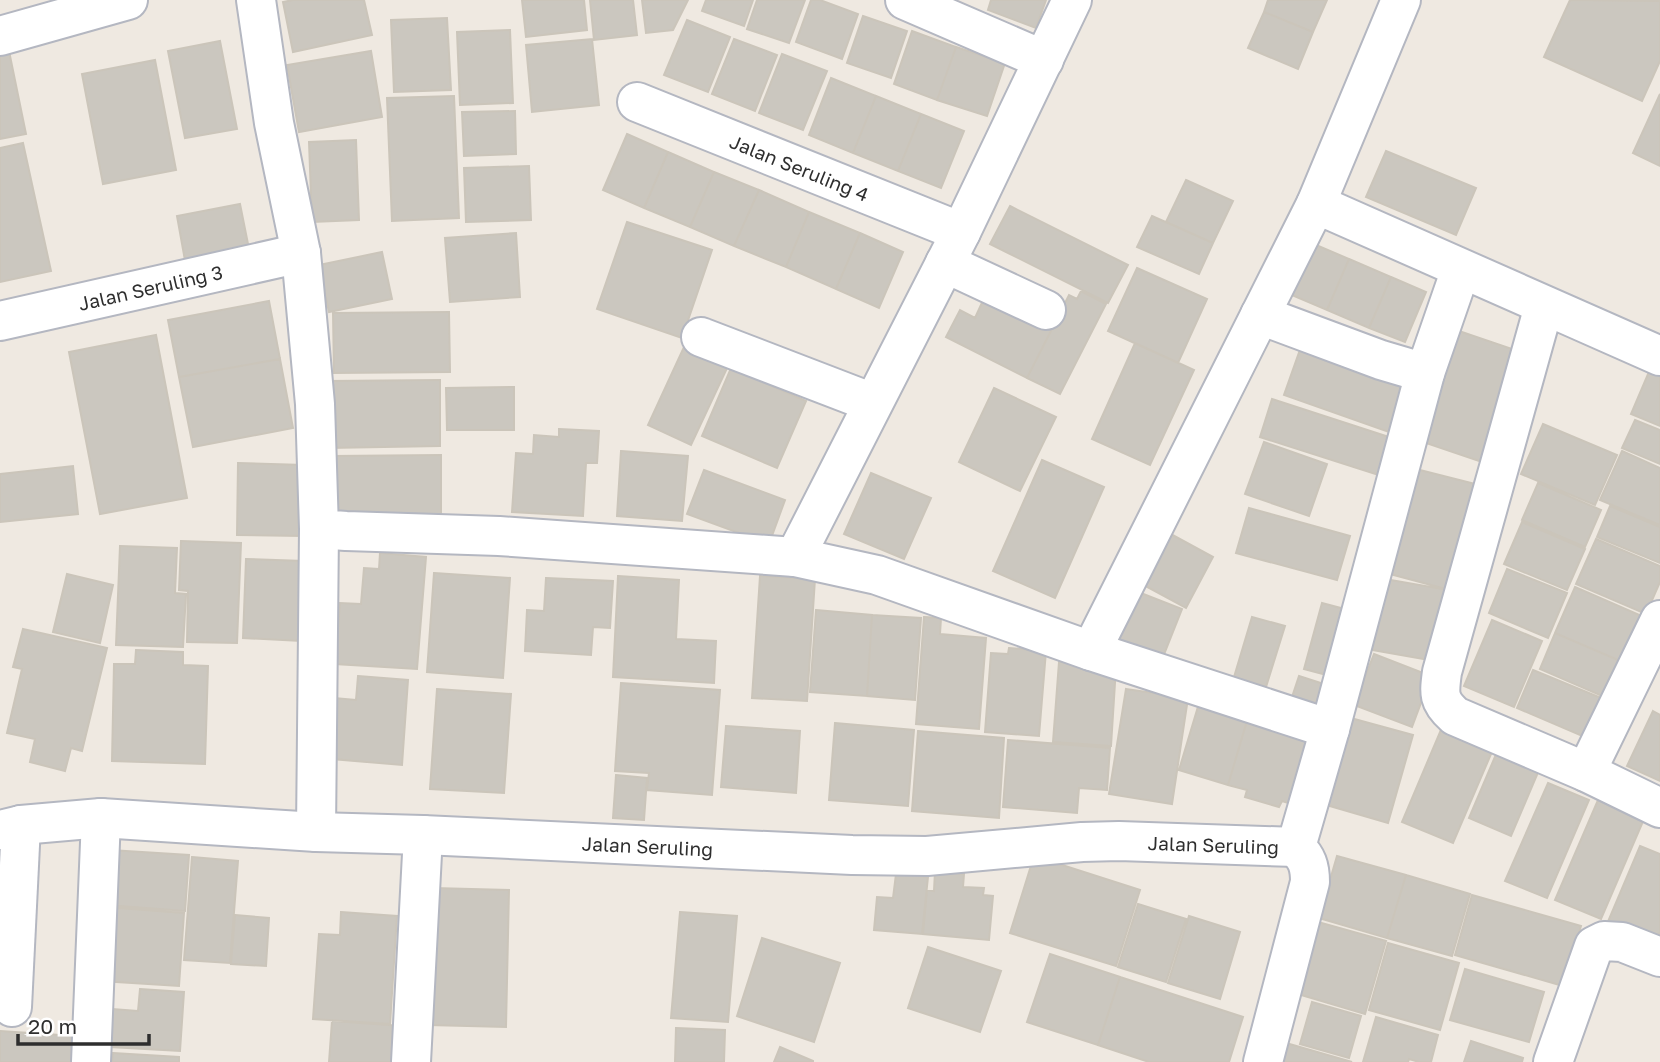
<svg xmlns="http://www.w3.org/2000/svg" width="1660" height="1062" font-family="'Golos Text',sans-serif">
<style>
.building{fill:#cbc7bf;stroke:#cbc5ba;stroke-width:2}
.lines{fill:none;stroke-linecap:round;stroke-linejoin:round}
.minor-casing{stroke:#b4b7c1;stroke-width:42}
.minor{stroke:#fff;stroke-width:38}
.labels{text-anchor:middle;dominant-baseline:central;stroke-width:7;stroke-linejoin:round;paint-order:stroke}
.street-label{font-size:19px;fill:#2e2e2e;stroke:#fff}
</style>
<rect width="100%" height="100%" fill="#efe9e1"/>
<path class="building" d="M293 0H364L372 35 293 52 283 2Z
M522 0H584L587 30 526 37Z
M590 0H633L637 35 594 40Z
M642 0H688L673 30 646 33Z
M706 0H753L744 26 702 11Z
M757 0H805L789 43 747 29Z
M811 0H820L858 14 842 59 796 42Z
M991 0H1046L1036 28 988 10Z
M1268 0H1327L1313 32 1264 12Z
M1570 0 1660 1V61L1642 101 1544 57Z
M1264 12 1313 32 1298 69 1248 48Z
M863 16 907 31 891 78 847 63Z
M447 18 451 90 394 92 391 20Z
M687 20 730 37 708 92 664 75Z
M510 30 513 103 460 105 457 32Z
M912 31 956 47 937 100 894 84Z
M592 39 599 105 532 112 526 45Z
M734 39 777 55 755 111 712 94Z
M220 41 237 129 185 138 168 51Z
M956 47 1005 63 987 116 937 100Z
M9 51 26 134 0 139V53Z
M371 51 382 117 299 132 287 65Z
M782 54 827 71 803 130 759 113Z
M155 60 176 170 103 184 82 74Z
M831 78 876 96 853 153 809 135Z
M1660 94V166L1633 153Z
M454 96 459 218 392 221 387 98Z
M876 96 921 114 898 171 853 153Z
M515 111 516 154 464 156 462 112Z
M921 114 964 131 941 188 898 171Z
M627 134 668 152 644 208 603 190Z
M356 140 359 220 312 222 309 142Z
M23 143 51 271 0 282V148Z
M1386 151 1476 188 1456 235 1366 197Z
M668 152 714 172 690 227 644 208Z
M529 166 531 220 466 222 464 168Z
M714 172 759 190 734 246 690 227Z
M1186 180 1233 201 1213 243 1166 222Z
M759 190 809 212 786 267 734 246Z
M240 204 250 254 186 266 177 216Z
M1010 206 1128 265 1108 303 990 244Z
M809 212 860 233 836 289 786 267Z
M1152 216 1213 243 1199 274 1137 247Z
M627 222 712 250 682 338 597 309Z
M516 233 520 297 450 302 445 238Z
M860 233 903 252 879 308 836 289Z
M1309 242 1349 259 1327 310 1287 293Z
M382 252 392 299 329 312 319 265Z
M1349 259 1391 277 1369 328 1327 310Z
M1137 268 1207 299 1178 363 1108 331Z
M1391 277 1426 292 1405 342 1369 328Z
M1081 291 1106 304 1060 394 1027 378 1069 295 1077 299Z
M985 296 1052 329 1027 378 946 337 960 310 975 318Z
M269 301 280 359 179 377 168 320Z
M449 312 450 372 334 373 333 313Z
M1456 330 1524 353 1485 463 1417 440Z
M156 335 187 498 100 514 69 352Z
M1135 343 1194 370 1150 465 1092 439Z
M1302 344 1406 380 1389 432 1284 395Z
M684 347 728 366 691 445 648 425Z
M280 359 293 428 193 447 179 377Z
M1651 367 1660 371V426L1631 414Z
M731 368 806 401 777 468 702 436Z
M440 380V446L328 448V381Z
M514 387V430H447L446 388Z
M994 388 1056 417 1020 491 959 462Z
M1272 399 1401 441 1388 478 1260 437Z
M1635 420 1660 430V464L1622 448Z
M1543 424 1617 455 1595 505 1521 474Z
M559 429 599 431 597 463H586L583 516 512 512 516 453 533 454 534 435 559 437Z
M1264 442 1327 464 1309 516 1245 494Z
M621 451 688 456 682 521 617 516Z
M1622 451 1660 468V525L1600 500Z
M441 455V520H332V456Z
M1042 460 1104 487 1055 598 993 571Z
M238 463 304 465 302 536 237 535Z
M73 466 78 514 0 522V474Z
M1416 469 1483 486 1457 592 1390 574Z
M704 470 785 500 769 544 687 514Z
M871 473 931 498 904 559 844 534Z
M1538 483 1601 510 1585 547 1522 520Z
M1610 506 1660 527V563L1597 537Z
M1249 508 1350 536 1337 580 1236 553Z
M1522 522 1585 549 1567 590 1504 564Z
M1167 532 1213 557 1186 608 1140 583Z
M1596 539 1660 566V582L1646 614 1576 584Z
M181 541 241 543 237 643 187 642 188 591 179 590Z
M120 546 177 548 175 593 186 594 183 647 116 645Z
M380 553 426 557 417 669 335 664 340 603 361 604 364 568 379 569Z
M246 559 304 561 301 641 243 638Z
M1507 569 1567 593 1548 638 1489 613Z
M434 573 510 578 503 678 427 672Z
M67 574 113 585 100 643 53 632Z
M618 576 679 580 676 639 716 641 714 683 613 677Z
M760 576 815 579 807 701 752 698Z
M546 578 613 581 610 628 593 627 591 655 525 651 527 610 544 611Z
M1385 579 1454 591 1441 662 1372 650Z
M1575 587 1644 617 1625 663 1555 633Z
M1128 588 1182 609 1161 662 1107 641Z
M1322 603 1356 612 1338 678 1304 669Z
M816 610 872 615 867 696 810 692Z
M872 615 921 618 915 700 867 696Z
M924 617 941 618 940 634 986 638 979 729 916 724Z
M1252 617 1285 626 1266 687 1234 677Z
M1492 620 1542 641 1514 707 1464 686Z
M23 629 107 648 82 751 71 748 65 771 30 762 35 739 7 733 22 669 13 667Z
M1555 633 1625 663 1609 699 1540 669Z
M1009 648 1046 651 1039 736 985 732 991 653 1008 654Z
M136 650 183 652V665L208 666 205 764 112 761 114 664H135Z
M1374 654 1431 676 1412 727 1354 705Z
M1059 662 1116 667 1111 746 1053 742Z
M1533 670 1611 702 1594 741 1517 708Z
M358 676 408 680 402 765 320 758 324 697 356 700Z
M1299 676 1336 688 1327 715 1290 703Z
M621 683 720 690 712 795 647 790 649 773 615 771Z
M437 689 511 694 504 793 430 789Z
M1126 689 1188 698 1172 804 1109 794Z
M1200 700 1249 714 1228 785 1179 770Z
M1653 711 1660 715V781L1627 766Z
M1249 714 1319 735 1298 806 1282 801 1279 807 1245 797 1247 790 1228 785Z
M1347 717 1413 735 1388 823 1323 804Z
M835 723 914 730 908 806 829 800Z
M1443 725 1494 747 1453 843 1402 822Z
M726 726 800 731 796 793 721 787Z
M918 731 1004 738 999 818 912 811Z
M1008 740 1110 748 1107 790 1079 788 1077 813 1003 807Z
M1497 752 1539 770 1511 836 1469 818Z
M616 775 647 778 644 820 613 818Z
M1548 783 1589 800 1547 898 1505 881Z
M1598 800 1644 819 1601 919 1555 900Z
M1640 846 1660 854V932L1655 944 1607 924Z
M110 850 189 855 185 911 106 905Z
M1034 856 1140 890 1116 966 1010 933Z
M1337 856 1406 875 1387 938 1319 918Z
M192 857 238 861 230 963 184 960Z
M935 871 964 874 963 887 984 888 983 895 993 896 989 940 923 934 927 890 934 891Z
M896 874 928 877 922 934 874 930 877 897 893 898Z
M1406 875 1470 894 1452 956 1387 938Z
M433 888 509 890 506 1027 429 1025Z
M1472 895 1581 926 1563 986 1455 955Z
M1138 904 1186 919 1166 982 1118 967Z
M106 907 184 913 179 986 101 981Z
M341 912 397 916 390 1024 313 1019 319 934 340 935Z
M680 912 737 916 728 1022 671 1018Z
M235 915 269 918 266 966 231 964Z
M1189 916 1240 932 1220 999 1168 983Z
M1318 922 1386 941 1365 1014 1298 994Z
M762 938 840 963 814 1042 737 1016Z
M1388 943 1459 963 1440 1030 1369 1010Z
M928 947 1001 971 980 1032 908 1008Z
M1050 954 1120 977 1098 1045 1027 1022Z
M1465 969 1544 992 1529 1042 1450 1020Z
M1120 977 1243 1017 1229 1062H1149L1098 1045Z
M140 989 184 992 180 1051 110 1047 113 1009 138 1011Z
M1312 1002 1361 1016 1349 1058 1300 1044Z
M1376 1017 1438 1035 1431 1062H1419L1409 1059 1408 1062H1363Z
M332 1021 403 1026 401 1062H329Z
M676 1028 725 1030 724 1062H675Z
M0 1031 74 1036 72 1062H0Z
M1471 1041 1523 1058 1522 1062H1464Z
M1286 1043 1352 1062H1281Z
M780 1047 813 1061V1062H774Z
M113 1053 179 1057V1062H112Z"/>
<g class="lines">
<defs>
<g id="minor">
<path d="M256 0 274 123 301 253 315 404 319 529 346 531 499 536 795 557"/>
<path d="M905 0 1044 60"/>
<path d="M1072 0 961 232 795 557 877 575 1091 651 1330 729"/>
<path d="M0 36 128 0"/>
<path id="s1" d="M637 102 961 232"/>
<path d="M1316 204 1660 356"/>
<path d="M945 263 1046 310"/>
<path d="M1544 306 1442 672C1439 694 1438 701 1455 716L1586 772 1660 808"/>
<path d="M1260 315 1381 360 1425 373 1461 269"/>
<path id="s2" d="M0 321 301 253"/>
<path d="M701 337 873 403"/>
<path d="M1091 651 1316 204 1401 0"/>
<path d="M1586 772 1660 620"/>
<path id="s3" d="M0 830 21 825 101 818 316 832 423 835 852 855 927 856 1082 842 1119 841 1296 847"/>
<path d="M316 832 319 529"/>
<path d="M1296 847 1330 729 1425 373"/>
<path d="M12 1007 21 825"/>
<path d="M91 1062 101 818"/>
<path d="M411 1062 423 835"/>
<path d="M1263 1062 1310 882C1310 866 1307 858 1296 847"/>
<path d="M1553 1062 1594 946 1604 941 1622 942 1660 957"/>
</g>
</defs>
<use href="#minor" class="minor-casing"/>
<use href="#minor" class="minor"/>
</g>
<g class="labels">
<g class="street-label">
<text stroke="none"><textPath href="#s1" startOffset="175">Jalan Seruling 4</textPath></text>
<text stroke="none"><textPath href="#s2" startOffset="154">Jalan Seruling 3</textPath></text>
<text stroke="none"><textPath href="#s3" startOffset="1216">Jalan Seruling</textPath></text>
<text stroke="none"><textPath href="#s3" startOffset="649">Jalan Seruling</textPath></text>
</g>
</g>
<path d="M18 1034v10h131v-10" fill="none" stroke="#2e2e2e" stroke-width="3.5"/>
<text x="28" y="1034" font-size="21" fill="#2e2e2e" stroke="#ffffff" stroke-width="5" paint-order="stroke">20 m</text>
</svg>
